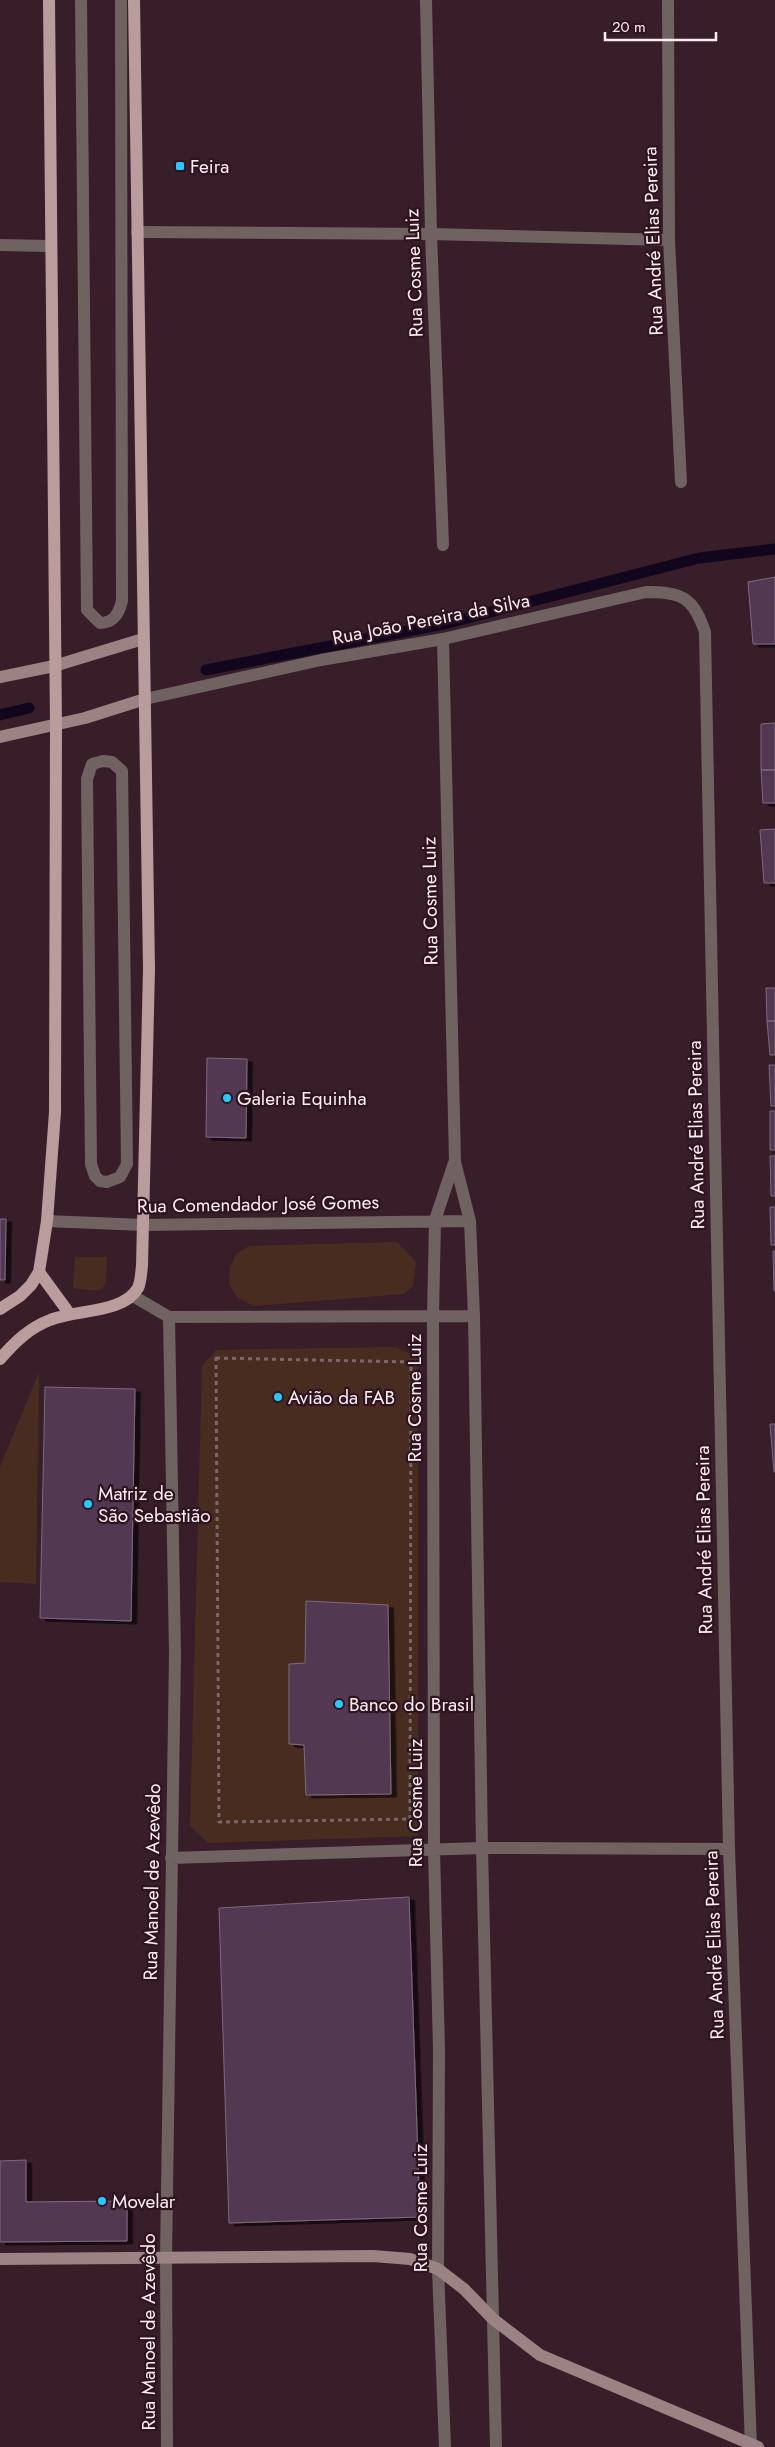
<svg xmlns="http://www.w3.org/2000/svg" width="775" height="2447" font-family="Jost,sans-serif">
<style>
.green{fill:#492c20}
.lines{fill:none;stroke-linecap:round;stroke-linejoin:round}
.stream{stroke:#12061f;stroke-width:11}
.building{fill:#523851;stroke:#80697e;filter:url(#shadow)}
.path{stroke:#7d676f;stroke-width:3;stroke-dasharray:4 4;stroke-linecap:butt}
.street{stroke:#716262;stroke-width:12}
.secondary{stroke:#9b8383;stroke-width:12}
.primary{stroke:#bb9c9c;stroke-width:12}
.poi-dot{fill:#24c9fe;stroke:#2d141f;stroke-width:2}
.labels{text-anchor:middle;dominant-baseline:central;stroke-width:4.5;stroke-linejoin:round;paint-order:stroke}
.poi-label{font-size:19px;fill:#ffedf3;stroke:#2d141f;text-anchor:start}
.street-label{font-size:19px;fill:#ffedf3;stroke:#2d141f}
</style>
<defs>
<filter id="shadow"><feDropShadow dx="5.5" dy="3" stdDeviation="0" flood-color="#0009"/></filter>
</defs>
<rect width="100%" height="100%" fill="#371e28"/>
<path class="green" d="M397 1242 416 1262 413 1286 404 1294 253 1306 237 1297 229 1284 230 1268 236 1254 249 1246Z
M75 1257H107C106 1291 109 1294 73 1288Z
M395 1347 418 1357V1836L208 1843 190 1826 202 1366 216 1350Z
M39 1372 36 1584 0 1582V1467Z"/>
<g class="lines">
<path class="stream" d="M206 670 444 624 699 558 775 549
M0 715 29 708"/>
</g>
<path class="building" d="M775 577V644H753L748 582Z
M775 723V770H761V724Z
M761 770H775V803H763Z
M775 829V883H764L760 830Z
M766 988H775V1021H767Z
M767 1021H775V1055H770Z
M207 1058 247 1059 246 1138 206 1137Z
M769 1065H775V1106H771Z
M770 1111H775V1150H770Z
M770 1156H775V1196H771Z
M770 1207H775V1245H771Z
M0 1219H6L5 1280H0Z
M773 1251H775V1291H774Z
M45 1387 135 1389 131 1621 40 1618Z
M770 1424H775V1472H774Z
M306 1601 388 1605 391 1794 306 1795 304 1745 289 1744V1664L305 1663Z
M409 1897 420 2217 229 2223 219 1908Z
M26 2160V2202L127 2201V2241L0 2242V2161Z"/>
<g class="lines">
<path class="path" d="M216 1358 411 1362 410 1819 219 1822Z"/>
<path class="street" d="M81 0 87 610 100 623C114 623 119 613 122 601L121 0
M426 0 431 234 443 545
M668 0 669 240 681 482
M137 232 431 234 669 240
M0 245 51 246
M443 639 455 1162 470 1221 474 1316 482 1848 496 2447
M145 699 321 660 443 639 646 592C682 592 693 597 705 632L729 1849 751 2447
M103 761 112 762 122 771 127 1164 120 1177 107 1182 100 1181 95 1176 91 1164 87 779 92 764Z
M47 1221 143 1225 470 1221
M133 1296 169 1317 474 1316
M171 1858 482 1848 729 1849
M167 2447 166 2258 175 1654 169 1317
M445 2447 438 2269 439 2050 434 1850 433 1317 435 1220 454 1163"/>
<path class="secondary" d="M0 677 54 666 143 639
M0 737 85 718 145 699
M0 2259 373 2256 410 2259 438 2269 464 2289 493 2319 540 2355 758 2447"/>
<path class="primary" d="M39 1272 69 1313
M0 1309 20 1296 31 1285 39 1272 47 1221 55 1112 56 725 49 0
M0 1359C15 1342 29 1328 50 1320 76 1309 123 1314 138 1288 141 1282 141 1273 142 1266L149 969 134 0"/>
</g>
<g class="poi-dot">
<rect x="175" y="161" width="10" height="10" rx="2.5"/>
<circle cx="227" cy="1098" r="5"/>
<circle cx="278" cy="1397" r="5"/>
<circle cx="88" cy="1504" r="5"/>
<circle cx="339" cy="1704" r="5"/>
<circle cx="102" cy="2201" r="5"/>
</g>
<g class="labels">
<g class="poi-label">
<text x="190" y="166">Feira</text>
<text x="237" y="1098">Galeria Equinha</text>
<text x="288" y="1397">Avião da FAB</text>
<text x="98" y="1493">Matriz de<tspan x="98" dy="22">São Sebastião</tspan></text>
<text x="349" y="1704">Banco do Brasil</text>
<text x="112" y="2201">Movelar</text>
</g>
<g class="street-label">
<text transform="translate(653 241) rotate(-92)">Rua André Elias Pereira</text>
<text transform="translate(414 273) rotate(-92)">Rua Cosme Luiz</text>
<text transform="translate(431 619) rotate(-11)">Rua João Pereira da Silva</text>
<text transform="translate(430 901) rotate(-91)">Rua Cosme Luiz</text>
<text transform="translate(696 1135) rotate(-91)">Rua André Elias Pereira</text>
<text transform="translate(258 1204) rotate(-1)">Rua Comendador José Gomes</text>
<text transform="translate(414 1398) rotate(-90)">Rua Cosme Luiz</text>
<text transform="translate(704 1540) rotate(-91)">Rua André Elias Pereira</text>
<text transform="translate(415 1803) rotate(-90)">Rua Cosme Luiz</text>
<text transform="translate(152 1882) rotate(-89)">Rua Manoel de Azevêdo</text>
<text transform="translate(714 1945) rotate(-92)">Rua André Elias Pereira</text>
<text transform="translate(420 2208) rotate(-90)">Rua Cosme Luiz</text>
<text transform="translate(148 2332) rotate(-90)">Rua Manoel de Azevêdo</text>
</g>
</g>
<path d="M605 32v8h111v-8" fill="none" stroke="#ffedf3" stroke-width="2.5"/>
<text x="612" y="32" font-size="15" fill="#ffedf3" stroke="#2d141f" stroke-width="4" paint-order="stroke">20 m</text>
</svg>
